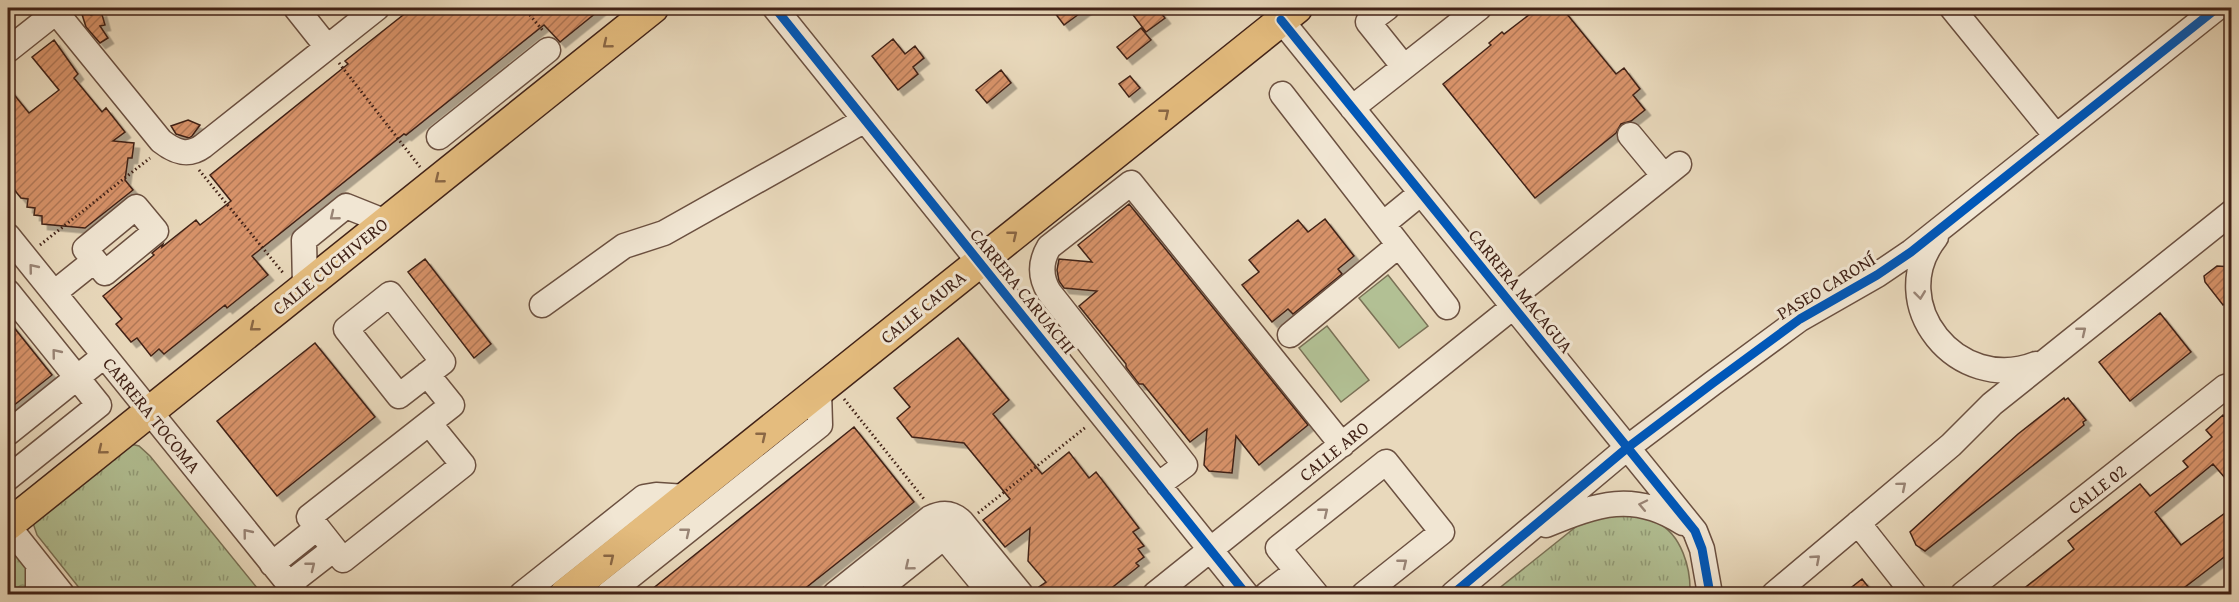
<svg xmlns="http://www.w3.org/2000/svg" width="2239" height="602" font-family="'Gentium Book Plus',serif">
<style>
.grass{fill:url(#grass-tufts);stroke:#7a7156;stroke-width:1.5}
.park{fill:url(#park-crowns);stroke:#7a7156;stroke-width:1.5}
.garden{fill:#b2c094;stroke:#7a7156;stroke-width:1.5}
.building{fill:url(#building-hatch);stroke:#412217;stroke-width:1.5;filter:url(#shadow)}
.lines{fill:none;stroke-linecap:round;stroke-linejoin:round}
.minor-casing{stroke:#6b5040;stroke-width:27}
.major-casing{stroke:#412217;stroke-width:33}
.path{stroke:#412217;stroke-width:3;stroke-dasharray:1.5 3;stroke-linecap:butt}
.minor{stroke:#f1e6d3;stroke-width:24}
.major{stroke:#e4bc7e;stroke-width:30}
.cycleway-casing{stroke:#f1e6d3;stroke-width:13}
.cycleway{stroke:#0057b8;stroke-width:9}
.oneway{stroke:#8a6745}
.oneway2{stroke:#998475}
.labels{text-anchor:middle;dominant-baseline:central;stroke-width:6;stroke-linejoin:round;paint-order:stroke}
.street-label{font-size:18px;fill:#412217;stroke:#f1e6d3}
</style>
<defs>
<pattern id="grass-tufts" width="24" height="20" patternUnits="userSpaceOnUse" patternTransform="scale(1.5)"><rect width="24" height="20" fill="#b2c094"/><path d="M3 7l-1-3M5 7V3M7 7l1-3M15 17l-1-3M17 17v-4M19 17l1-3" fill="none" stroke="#929c78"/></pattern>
<pattern id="park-crowns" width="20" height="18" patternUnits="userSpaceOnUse" patternTransform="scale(1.5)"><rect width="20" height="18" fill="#b2c094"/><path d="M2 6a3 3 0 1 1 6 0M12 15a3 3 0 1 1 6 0" fill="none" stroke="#929c78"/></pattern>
<pattern id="building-hatch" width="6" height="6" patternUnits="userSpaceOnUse" patternTransform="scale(1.5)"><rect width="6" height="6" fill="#d79269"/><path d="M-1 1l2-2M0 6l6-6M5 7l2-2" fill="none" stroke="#b07755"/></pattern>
<filter id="shadow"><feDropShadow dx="5.5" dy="5.5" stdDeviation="0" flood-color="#0004"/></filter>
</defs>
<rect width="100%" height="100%" fill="#e9d9bc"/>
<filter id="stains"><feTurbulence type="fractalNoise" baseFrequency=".00333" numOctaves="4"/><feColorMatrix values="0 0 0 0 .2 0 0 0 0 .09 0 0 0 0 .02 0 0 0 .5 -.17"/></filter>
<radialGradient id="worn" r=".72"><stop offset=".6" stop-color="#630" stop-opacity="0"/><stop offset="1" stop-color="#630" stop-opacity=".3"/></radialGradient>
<path class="grass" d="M131 444 139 446 150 456 262 594H84L37 535 33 523Z
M1624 512C1635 515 1646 517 1656 522 1682 534 1691 569 1690 594H1492L1582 522Z"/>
<path class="park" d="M8 549 14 552 50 594H8Z"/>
<path class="garden" d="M1388 275 1428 326 1399 348 1359 298Z
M1327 326 1369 380 1341 402 1299 348Z"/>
<path class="building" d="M80 8H86L91 15 101 11 105 25 100 26 108 38 100 43 86 27Z
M412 8H602L560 42 544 25 406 135 404 134 252 256 268 275 227 308 225 305 164 354 159 349 151 356 137 338 131 342 116 324 122 319 103 296 154 255 152 253 163 244 162 247 196 220 200 225 231 201 210 175 348 64 345 61Z
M1061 8H1087L1064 25 1055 13Z
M1143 8H1157L1165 18 1146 32 1133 15Z
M1538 8H1562L1616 74 1624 68 1640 89 1633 95 1645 110 1631 121 1621 124 1616 133 1535 198 1443 84 1491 45 1489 43 1502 32 1504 34Z
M1141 28 1151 40 1127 59 1117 47Z
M893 39 905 54 915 46 924 58 913 67 918 74 898 90 872 56Z
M54 40 78 74 74 78 102 112 106 108 125 132 113 141 134 143 132 158H128L125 180 133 190 85 228 42 224V216L34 215 35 208 27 207 28 199 21 198 8 182V87L29 113 59 90 32 57Z
M1001 70 1011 83 987 103 976 90Z
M1130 76 1140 88 1129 97 1119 84Z
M188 120 200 125 192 136 189 138 176 134 171 126Z
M1129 204 1308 425 1259 465 1236 436 1232 473 1209 471 1204 465 1207 429 1190 442 1143 384H1139L1126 367V364L1079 306 1097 291 1064 288 1059 281 1057 270 1059 259 1092 262 1078 245Z
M1325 219 1354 256 1338 269 1342 274 1293 314 1288 309 1272 322 1242 285 1259 272 1249 260 1298 220 1308 232Z
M425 259 491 344 474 358 408 272Z
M2217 266 2232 267V298L2223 305 2205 282 2204 276Z
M2160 313 2191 352 2130 401 2099 362Z
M8 320 52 375 8 410Z
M958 338 1009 400 993 414 1042 474 1069 452 1089 478 1096 472 1139 528 1133 532 1144 546 1138 549 1144 557 1136 563 1139 566 1104 594H1045L1039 587 1046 582 1028 561 1030 528 1005 547 983 520 1010 499 964 443 912 437 897 418 910 407 894 388Z
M315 343 375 417 277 496 217 421Z
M2064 398 2065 400 2068 398 2086 420 2083 422 2084 425 1925 551 1916 545 1910 532 2018 434Z
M2223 415 2232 425V486L2213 464 2155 512 2181 545 2232 508V551L2176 594H2017L2074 549 2068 541 2140 484 2150 496 2188 467 2183 461 2212 437 2206 430Z
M854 427 914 502 798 594H646Z
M1862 579 1874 594H1843Z"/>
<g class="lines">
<defs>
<path id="minor" d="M296 8 327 47
M775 8 1246 594
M1387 8 1368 22 1404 67
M1952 8 2056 136
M56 12 161 141C175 152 188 157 203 146L377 8
M1281 20 1695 531 1702 549 1710 594
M8 50 61 8
M1282 94 1447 307
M1352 108 1479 8
M1630 135 1664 176
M439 137 548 50
M136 207 156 231 105 273 85 249Z
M1383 224 1421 193
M8 236 297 594
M1936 237C1883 304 1958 395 2036 364
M305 286 304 240 346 206 386 222
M8 292 99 405 8 478
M54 293 94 261
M390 294 443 362 399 396 346 329Z
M1508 301 1679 164
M542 305 624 246 664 233 865 120
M1290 335 1399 245
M427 374 452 405 309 517 343 560 463 465 429 423
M8 433 104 356
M1158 485 1185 465 1049 292C1040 277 1040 262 1049 247L1131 183 1342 445
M1858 523 1914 594
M1546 525C1597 504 1634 491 1683 523
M8 526 62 594
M38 564V594
M272 564 317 528
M289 584 334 549
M522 594 644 497 656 495 686 497
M608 594 820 425 819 390
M835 594 930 518C942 512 952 512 962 522L1021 594
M873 594 944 537 991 594
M1155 594 1513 307
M1267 594 1297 571
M1316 594 1278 548 1386 462 1442 532 1364 594
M1453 594 1627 448 1713 383 1800 319 1877 275 1911 252 2217 8
M1774 594 1951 445 1992 404 2232 212
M1963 594 2225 387 2232 385"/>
<path id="major" d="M8 525 653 8
M565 594 1297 8"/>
</defs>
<use href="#minor" class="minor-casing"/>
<use href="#major" class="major-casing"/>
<path class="path" d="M524 8 544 32
M339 63 420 167
M199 170 284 274
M40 245 150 158
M844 399 924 499
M978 513 1086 427"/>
<use href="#minor" class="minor"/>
<use href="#major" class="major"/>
<defs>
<path id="cycleway" d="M775 8 1246 594
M1281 20 1695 531 1702 549 1710 594
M1453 594 1627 448 1713 383 1800 319 1877 275 1911 252 2217 8"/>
</defs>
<use href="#cycleway" class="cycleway-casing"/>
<use href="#cycleway" class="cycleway"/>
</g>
<defs><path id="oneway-chevron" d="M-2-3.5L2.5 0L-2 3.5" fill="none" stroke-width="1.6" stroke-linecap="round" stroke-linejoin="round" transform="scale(1.5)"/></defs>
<g class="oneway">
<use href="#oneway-chevron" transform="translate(607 44) rotate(141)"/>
<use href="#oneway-chevron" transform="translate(1165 113) rotate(-39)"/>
<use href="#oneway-chevron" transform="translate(439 179) rotate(141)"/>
<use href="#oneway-chevron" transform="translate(1013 235) rotate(-39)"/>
<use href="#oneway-chevron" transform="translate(254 327) rotate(141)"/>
<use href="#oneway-chevron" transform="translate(762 436) rotate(-39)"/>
<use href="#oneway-chevron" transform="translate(102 450) rotate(141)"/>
<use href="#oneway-chevron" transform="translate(610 558) rotate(-39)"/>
</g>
<g class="oneway2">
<use href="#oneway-chevron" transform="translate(334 216) rotate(141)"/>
<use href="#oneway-chevron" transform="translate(33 268) rotate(-129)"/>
<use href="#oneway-chevron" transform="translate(1920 295) rotate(83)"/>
<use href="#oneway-chevron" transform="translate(2082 331) rotate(-39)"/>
<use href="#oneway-chevron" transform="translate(56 353) rotate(-129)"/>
<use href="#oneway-chevron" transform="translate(1902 486) rotate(-40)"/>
<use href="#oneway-chevron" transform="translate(1643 505) rotate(-168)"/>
<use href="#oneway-chevron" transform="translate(1324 512) rotate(-39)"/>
<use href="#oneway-chevron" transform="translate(686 532) rotate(-39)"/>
<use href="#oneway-chevron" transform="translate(247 533) rotate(-129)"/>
<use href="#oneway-chevron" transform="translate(1816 559) rotate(-41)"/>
<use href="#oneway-chevron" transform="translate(1403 563) rotate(-39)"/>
<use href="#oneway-chevron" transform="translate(311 566) rotate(-38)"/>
<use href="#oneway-chevron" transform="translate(909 566) rotate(141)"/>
</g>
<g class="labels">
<g class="street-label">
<text transform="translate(330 266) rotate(-39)">CALLE CUCHIVERO</text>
<text transform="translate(1826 286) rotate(-31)">PASEO CARONÍ</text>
<text transform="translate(1023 291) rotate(51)">CARRERA CARUACHI</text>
<text transform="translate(1521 291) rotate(51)">CARRERA MACAGUA</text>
<text transform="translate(923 307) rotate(-39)">CALLE CAURA</text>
<text transform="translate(152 415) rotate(51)">CARRERA TOCOMA</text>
<text transform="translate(1334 451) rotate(-39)">CALLE ARO</text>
<text transform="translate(2097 489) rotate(-38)">CALLE 02</text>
</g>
</g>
<rect width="2239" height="602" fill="none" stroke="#e9d9bc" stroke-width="30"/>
<rect x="9" y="9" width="2221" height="584" fill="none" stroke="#412217" stroke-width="3"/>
<rect x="15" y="15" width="2209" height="572" fill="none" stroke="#412217" stroke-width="1.5"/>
<rect width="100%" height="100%" filter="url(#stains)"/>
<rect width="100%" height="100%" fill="url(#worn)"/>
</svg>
